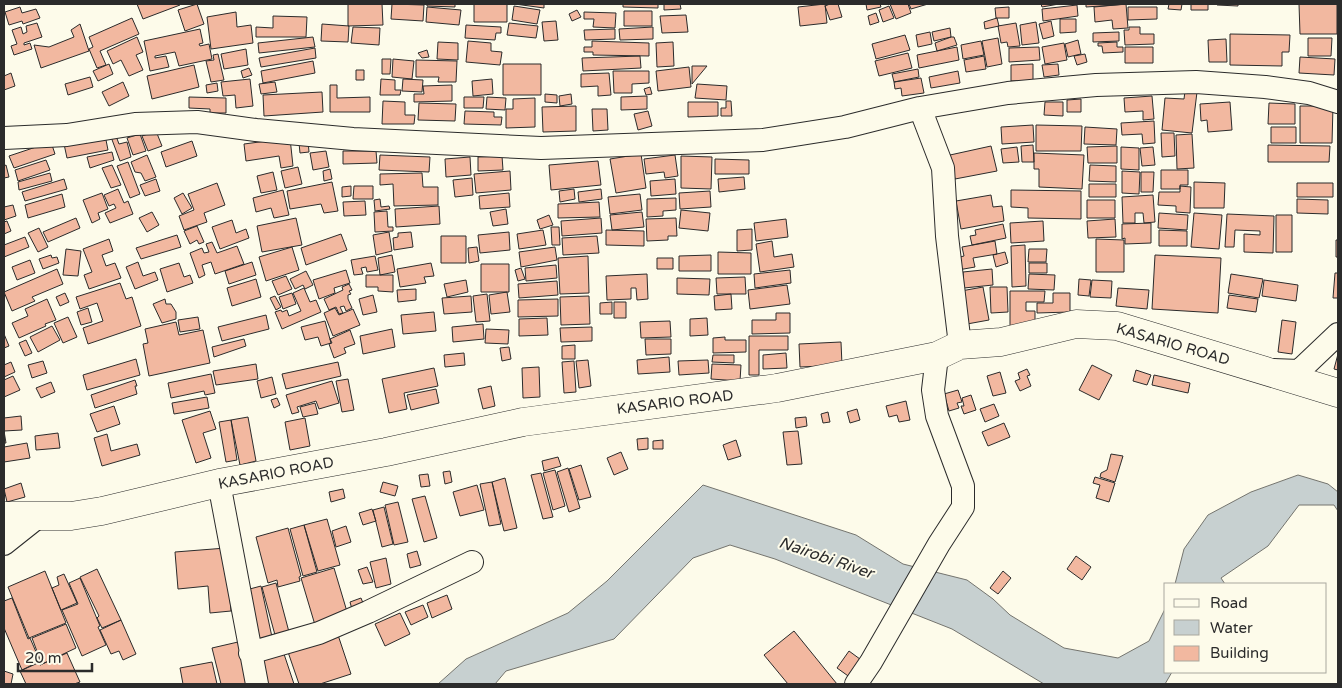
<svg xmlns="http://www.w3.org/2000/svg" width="1342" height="688" font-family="'Varela Round',sans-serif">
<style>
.water{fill:#c7d0d0;stroke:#74746e}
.building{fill:#f2b8a0;stroke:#2b2b2b}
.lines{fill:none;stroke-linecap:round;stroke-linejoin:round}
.minor-casing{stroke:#2b2b2b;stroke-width:24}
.tertiary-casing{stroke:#2b2b2b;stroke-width:29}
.minor{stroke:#fdfbea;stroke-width:22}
.tertiary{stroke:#fdfbea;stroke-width:28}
.labels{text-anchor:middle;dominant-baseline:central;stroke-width:4;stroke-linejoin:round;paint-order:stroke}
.street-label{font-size:15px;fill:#2b2b2b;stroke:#fdfbea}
.water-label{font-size:16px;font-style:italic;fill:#2b2b2b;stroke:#fdfbea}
</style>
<rect width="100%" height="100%" fill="#fdfbea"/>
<path class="water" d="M1298 475 1328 484 1338 492V511L1334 505H1299L1268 546 1221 578 1225 584H1175L1184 549 1208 515 1251 492Z
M703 485 856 535 903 564 967 580 993 599 1010 615 1064 648 1118 658 1149 641 1166 607V672H1172L1165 684H1044L952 629 775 559 730 545 693 558 614 639 506 671 495 684H438L466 659 568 613 607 581Z"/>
<path class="building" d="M137 4H180V5L143 19Z
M197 4 204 24 185 31 178 10Z
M348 4H382L383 25 348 26Z
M392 4 424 5 423 21 391 19Z
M427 4H455V7L427 6Z
M474 4H507V22H474Z
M515 4H544V8Z
M623 4H658V8L623 7Z
M664 4H680L681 9 664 10Z
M825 4 827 23 800 26 798 7Z
M830 4H838L842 17 830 20 825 6Z
M866 4H880L881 7 867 10Z
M890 4H908L911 13 896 19Z
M909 4H928L911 9Z
M1041 4H1059L1042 7Z
M1086 4H1129L1086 7Z
M1126 4 1128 28 1113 29 1112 20 1095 22 1094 7Z
M1169 4H1182L1181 10 1168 9Z
M1191 4H1208V10H1191Z
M1217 4H1238V6L1217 5Z
M1299 4H1337V34H1300Z
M1077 5 1078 16 1043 21 1042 9Z
M514 6 540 10 537 24 512 20Z
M889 6 894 18 883 22 879 10Z
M20 7 22 13 36 9 40 18 23 24 22 21 9 25 5 12Z
M427 7 461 10 459 25 426 22Z
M1009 7V18H996L995 8Z
M1128 7H1157V19L1128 20Z
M577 10 581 17 572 21 569 14Z
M624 11H652V26H624Z
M236 12 237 27 251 25 253 43 211 49 207 17Z
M584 12 616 13 615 28 593 27 594 19H584Z
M876 13 879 22 870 25 868 16Z
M686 15 688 32 662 33 660 16Z
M273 16 307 17 306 37H256V27L273 28Z
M132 18 139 34 100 51 106 65 97 68 89 49 93 47 89 37Z
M997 18 999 26 985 29 984 22Z
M1060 19H1076V32L1060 33Z
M556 21 558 40 544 41 542 22Z
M1051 21 1054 36 1043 39 1039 24Z
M1036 22 1039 43 1022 45 1020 25Z
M37 23 42 37 24 43V45L30 43 32 49 14 55 11 46 17 44 12 30 21 27 23 34 27 32 26 26Z
M509 23 538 26 536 38 507 35Z
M1016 23 1020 46 1008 47 1007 42 1001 43 998 26Z
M80 24 89 51 41 68 34 45 49 47 74 37 71 30Z
M322 24 349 26 348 42 321 41Z
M466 25 501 27V33H496L495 40 465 38Z
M353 27 380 28 379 45 351 43Z
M653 27V39L620 40 619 29Z
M1129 27H1140V34H1154V44L1125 45 1124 30H1129Z
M950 28 951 37 934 41 932 32Z
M200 29 203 43 199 44 200 46 209 44 212 59 179 66 175 52 155 56V58L166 56 169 67 150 71 144 41Z
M615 29V39L585 40 584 30Z
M930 32 932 44 918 47 916 35Z
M1119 32V41L1093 42V33Z
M1230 34 1290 35 1289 52H1282V66L1230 65Z
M905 35 910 50 876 59 872 44Z
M137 37 143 52 136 55 143 70 129 76 121 60 113 64 107 51Z
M313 37 315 47 259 53 258 43Z
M951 37H954L957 45 937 51 935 43Z
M998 38 1002 64 987 67 982 41Z
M1308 38H1332L1331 56H1308Z
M1226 39 1227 62H1209L1208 40Z
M1078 40 1081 54 1068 57 1065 44Z
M468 41 491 43V51L502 52 500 65 466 62Z
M592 41 649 43V56L593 55V52H584V47H592Z
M981 41 984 55 963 59 961 45Z
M438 42 458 43V60L437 59Z
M673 42 674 66 657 67 656 43Z
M1117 42V47H1123V52L1103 53 1102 46H1098V43Z
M1064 43 1067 60 1045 64 1042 47Z
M957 47 959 60 919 68 917 55Z
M1039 47 1040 60 1009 62V48Z
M1125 47H1153V63H1125Z
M315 48 316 58 261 67 259 58Z
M246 49 248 65 224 69 221 54Z
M427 50 429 57 422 58 418 53Z
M908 53 912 68 879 76 875 61Z
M218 54 224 80 211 82 206 61 214 60 213 55Z
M1085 54 1087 62 1077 65 1074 56Z
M640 56 641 68 583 71 582 58Z
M984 56 986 69 966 72 964 60Z
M1300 57 1335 59 1334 75 1299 73Z
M382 59H391L390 74H382Z
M393 59 414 61 412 79 392 77Z
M416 60 457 61 456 82H438L439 77H416Z
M313 61 315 73 263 83 261 71Z
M109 64 113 74 98 81 93 71Z
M503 64H541V95H503Z
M1033 64V81H1011V65Z
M1058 64 1059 75 1044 77 1042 65Z
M194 65 199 87 152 99 147 76Z
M692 66H707L692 84Z
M689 67 691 87 658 91 656 71Z
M249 68 252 75 243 78 241 71Z
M918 69 919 77 894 82 892 74Z
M356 70H364V80H356Z
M613 71H649V83L632 84V93H614Z
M958 71 960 83 931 88 929 77Z
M11 73 15 86 4 90V76Z
M609 73 611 95 598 96V86L581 87V74Z
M90 77 93 87 68 95 65 84Z
M921 78 924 93 902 96 901 88 895 89 894 82Z
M250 79 253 106 236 108 235 95 223 96 221 82Z
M381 79 395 80V90H401L400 95H380Z
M403 79 423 80 422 92 402 91Z
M492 79 493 94 473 96 472 81Z
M123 82 129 96 109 106 102 92Z
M275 82 277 92 261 94 259 84Z
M217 83 218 91 207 93 206 85Z
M697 84 727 86 726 100 695 98Z
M330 85H337V98L370 97V112H330Z
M452 85V101L414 102V94H424L423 86Z
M650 87 652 94 646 95 644 89Z
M1185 91 1197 92 1192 133 1162 130 1165 98 1184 99Z
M322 92 323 112 264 116 263 95Z
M545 94 557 95V103L545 102Z
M571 94 572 104 560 106 559 96Z
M647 96V109L621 110V97Z
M1152 96 1154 119 1143 120V111L1125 112 1124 98Z
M189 97 226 98V113H210V109L189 108Z
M464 97H484L483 108H464Z
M487 97 506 98 505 110 486 109Z
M535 98V127L506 128V109H513V99Z
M1081 99V112H1067V100Z
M383 101 405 102V115H415L414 124H382Z
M726 101H731L732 116H721V108H726Z
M688 102H718V116L688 117Z
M1045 102H1063V116L1044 115Z
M1230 102 1232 130 1208 132 1207 120 1201 121 1200 104Z
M419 103 456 104 455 121 418 120Z
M1269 103 1295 104V124H1268Z
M576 106V131L543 132 542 107Z
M1300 106H1333L1332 143H1300Z
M592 109H607L608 130 593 131Z
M465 111 494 112V117H502L501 125 464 124Z
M648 111 652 126 638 130 634 114Z
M1154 121 1155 143 1143 144 1142 134 1122 135 1121 123Z
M1033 125 1034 142 1002 144 1001 127Z
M1036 125 1082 126 1081 151H1036Z
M1085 127 1117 129 1116 145 1084 144Z
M1271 127H1296V143H1271Z
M156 131 162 146 148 151 142 136Z
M1161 133H1174L1175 156 1162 157Z
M140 134 146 151 133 155 127 138Z
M1192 134 1194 168 1177 169 1176 135Z
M105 135 108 150 67 158 64 144Z
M116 136 119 144 127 142 131 157 120 161 111 137Z
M290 138 293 166 281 168 279 156 246 161 244 144Z
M192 141 197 156 166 167 161 152Z
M308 141 309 152 300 153 299 143Z
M51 142 55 154 14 168 9 156Z
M1033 145 1034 162H1022L1021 146Z
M1268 145 1330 146 1329 162H1268Z
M991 146 997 171 955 179 950 155Z
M1117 146V163H1088L1087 147Z
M1017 147 1019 162 1003 163 1001 149Z
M1121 147 1139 148V170L1121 169Z
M1153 147 1155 165 1142 166 1140 148Z
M326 151 329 167 313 170 310 153Z
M343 151H376L377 163 343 164Z
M112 152 114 160 90 168 87 157Z
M1034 153 1084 155 1082 189 1039 187V169H1034Z
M641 154 646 188 616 193 610 159Z
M147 155 156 177 145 181 141 173 135 172 131 162Z
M380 155 430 157 429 172 379 170Z
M675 155 678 176 665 178 664 172 646 174 644 159Z
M502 156 503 170 478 171V157Z
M681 156 712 157 711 189 681 188Z
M470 157 471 175 446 177 445 159Z
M715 159 749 160V174H715Z
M46 160 50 170 18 181 15 170Z
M598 161 601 185 551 190 549 165Z
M128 162 140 194 130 198 117 166Z
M6 165 9 177 4 178V166Z
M112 165 121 185 111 188 102 168Z
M1090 165 1116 166V182L1089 181Z
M298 167 302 184 285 188 281 171Z
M330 169 332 179 324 181 323 171Z
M1161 170H1188V185H1180V189H1161Z
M510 171 511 190 476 193 474 174Z
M1122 171 1140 172 1139 194 1122 193Z
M273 172 277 190 261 193 257 176Z
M1141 172H1154L1153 192H1141Z
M50 173 52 181 19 190 18 182Z
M422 173 423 187H438V205L394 206 393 184 380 185V174Z
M744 177 745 189 719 192 718 179Z
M472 178 473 195 455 197 453 180Z
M64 179 67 189 25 201 22 192Z
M156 179 160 191 145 196 140 185Z
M675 179 676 194 651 196 650 181Z
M332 182 338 211 324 213 321 204 290 209 287 191Z
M1194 182 1225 183 1224 208H1194Z
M217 183 225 205 204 213 207 222 184 230 179 216 194 210 188 194Z
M1297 183H1333V197H1297Z
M1089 184H1116V197H1089Z
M351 186V196L342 197V187Z
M354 186H373V199H353Z
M1180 186 1191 187 1190 213 1176 212V206L1158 205 1159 192H1180Z
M118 189 124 203 128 201 133 214 110 223 105 213 116 208 114 204 109 206 104 195Z
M574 189 575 199 560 202 559 191Z
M601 189 602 199 579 202 578 192Z
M283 190 289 215 274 218 271 208 256 212 253 198Z
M1011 190 1081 191V219L1028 218V208L1011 207Z
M710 191 711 207 680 209 679 193Z
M102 193 108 209 98 213 100 219 92 223 83 200Z
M183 193 192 208 182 214 174 198Z
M509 193 510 207 480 209 479 196Z
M62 194 65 207 28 218 25 205Z
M640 194 642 210 610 214 608 197Z
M991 195 993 207 1002 206 1004 221 961 229 956 201Z
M1153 195 1155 222 1144 223 1143 213H1135V223H1123L1122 197Z
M676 198V210L663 211V216L647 217V199Z
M380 199 381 207 389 206 390 209 375 211 374 200Z
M1297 199 1328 200V214L1297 213Z
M1087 200H1115V218H1087Z
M365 201 366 215 344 216 343 202Z
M599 202 600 217 558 218V204Z
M13 205 16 216 4 220V207Z
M439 206 440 224 396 227 395 209Z
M506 209 508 224 493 226 490 212Z
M681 210 710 213 708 231 679 228Z
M387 211 388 227H393V231L375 232 374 212Z
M152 212 159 225 147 232 139 218Z
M642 212 644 227 612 230 610 215Z
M1159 213 1188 215 1187 230 1158 228Z
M1194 213 1222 215 1219 249 1191 247Z
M1227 214 1274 216 1273 253 1244 252V234L1260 235V231L1235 230 1234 247H1225Z
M549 215 553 225 540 229 537 220Z
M1276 215H1292V252H1276Z
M76 218 80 228 48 242 43 232Z
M296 218 302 245 262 252 257 226Z
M601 218 602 233 562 236 561 221Z
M676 218 677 236H668V240L647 241 646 219Z
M786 219 788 237 756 241 754 223Z
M1115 219 1116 237 1088 238 1087 221Z
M232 220 236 233 246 229 249 238 220 249 212 227Z
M7 221 11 231 4 234V222Z
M1043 221 1044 241 1011 243 1010 223Z
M1151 223V243L1125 244V238L1122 239V224Z
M1003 224 1006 238 972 245 970 236 976 235 975 230Z
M197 226 204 242 199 244 197 240 190 244 184 231Z
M551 227H559L560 245H552Z
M39 228 48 247 38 252 28 233Z
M752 229V250L737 251V230Z
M543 230 546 245 519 249 517 234Z
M606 230 644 231V246L606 245Z
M1159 230 1187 231V246H1159Z
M389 232 392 251 376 255 373 235Z
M411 232 413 247 394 250 393 238 398 237V233Z
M509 232 510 250 480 253 478 235Z
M341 234 347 250 306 265 301 248Z
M177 235 181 247 141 259 136 248Z
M441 236H466V263H441Z
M597 236 599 253 563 255 562 238Z
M25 237 29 247 4 257V245Z
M109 239 113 251 102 255 106 266 115 263 121 278 89 289 84 275 92 272 83 249Z
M1096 239 1124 240V272H1096Z
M1336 240H1338V257H1336Z
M772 241 774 257 792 254 794 267 760 272 756 244Z
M995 241 997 254 973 258 975 267 958 270 956 258 964 256 962 247Z
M212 242 217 253 237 246 244 264 215 274 211 262 202 265 205 275 199 278 190 253 202 248 204 253 209 252 206 244Z
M1025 245 1026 286 1012 287 1011 246Z
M292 247 299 270 266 281 259 257Z
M477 247 479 261 469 263 468 248Z
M555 247 557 260 521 267 519 252Z
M66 249 81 251 78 276 63 275Z
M1029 249H1047L1046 262H1028Z
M718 252 751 253V274H718Z
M1005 252 1008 263 996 267 993 255Z
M51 255 52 258 57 257 59 263 43 269 39 259Z
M392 255 395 272 380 275 378 258Z
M711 255V271H679V256Z
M1155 255 1221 258 1218 313 1152 309Z
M375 256 378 270 367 272 366 267 361 268 363 274 354 275 351 260Z
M588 256 589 293 560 294 558 258Z
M657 258H673V269H657Z
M30 260 35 273 17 280 12 267Z
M138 262 143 276 155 272 158 280 135 289 126 267Z
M252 262 256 275 229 284 225 271Z
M179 263 184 277 190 275 193 283 167 292 160 269Z
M431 263 434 276 424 277 426 283 400 287 397 269Z
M1029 263H1047V273H1029Z
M481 264H509V292H481Z
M556 265 557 278 526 281 525 268Z
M521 268 525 279 518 281 515 270Z
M57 269 63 284 32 297 35 301 12 311 4 292Z
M992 269 993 285 964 288 963 272Z
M346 270 350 283 334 288 335 293 319 299 313 280Z
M790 270 791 283 755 288 754 274Z
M306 271 313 285 305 289 303 285 295 289 290 279Z
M1335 273H1338V298H1333Z
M647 274 648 299 637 300 636 288H631V299L607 300 606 276Z
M1029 274 1055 275 1054 290 1028 289Z
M1231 274 1263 279 1259 298 1228 293Z
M366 275H393V292L378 291V287H366Z
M286 276 292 289 278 295 272 281Z
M745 277 746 294H717L716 278Z
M677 278 710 279 709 295 677 294Z
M256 279 261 297 232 306 227 288Z
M1079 279 1091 280 1089 296 1078 295Z
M466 280 468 292 447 297 444 284Z
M1092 280 1112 281 1111 298 1090 297Z
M1264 280 1298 285 1296 301 1262 296Z
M557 281 558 295 519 298 518 284Z
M120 283 126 299 132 297 141 326 88 344 83 328 103 321 97 303 80 309 76 297Z
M349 284 352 290 349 291 351 294 348 295V299L352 308 346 311 344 306 340 307 343 313 339 314 336 307 329 310 324 299 343 290 342 287Z
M787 285 790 304 750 309 748 290Z
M983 287 989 320 967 324 961 291Z
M990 287H1007L1008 312 991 313Z
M304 288 310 302 316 300 321 312 282 329 275 312 281 310 282 312 287 310 289 316 301 311 293 293Z
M1118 288 1149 290 1147 309 1116 306Z
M416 289V300L398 302 397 290Z
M1010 291H1045L1044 302H1026V311H1035V326H1010Z
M507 292 510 312 491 314 489 295Z
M65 293 69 302 60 306 56 297Z
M292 293 296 304 283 309 279 297Z
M1053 293H1070V312L1037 313V303H1053Z
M487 294 490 321 476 322 473 296Z
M731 294 732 309 715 310 714 296Z
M373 295 377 312 363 315 359 299Z
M1229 295 1258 299 1256 312 1227 308Z
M275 296 281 307 276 310 270 298Z
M471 296 472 312 444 314 442 298Z
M589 296 590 324 561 325 560 297Z
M47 299 56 320 45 324 46 326 19 338 12 323 28 316 25 309Z
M165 299 166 304H171L176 312V319L162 323 153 304Z
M558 299V316L518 317V300Z
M612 302V314H600V303Z
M614 302H626V318H614Z
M88 308 92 322 81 325 77 312Z
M335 308 339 315 353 309 360 325 333 336 324 313Z
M434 312 436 331 403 334 401 315Z
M776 313H790V333L752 334V320H776Z
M266 315 269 329 222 341 218 327Z
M68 317 77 337 63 343 54 323Z
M198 317 200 329 180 332 178 320Z
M547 318 548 335 519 336V319Z
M707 318 708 335 690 336V319Z
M1282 320 1296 322 1292 354 1278 352Z
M325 321 331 343 321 346 318 337 305 340 301 327Z
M670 321 671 337 641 338 640 322Z
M176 322 179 335 203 330 210 363 149 376 143 344 148 343 145 329Z
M483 324 484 339 453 342 452 327Z
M52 326 60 340 38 352 30 337Z
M592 327V341L561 342 560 328Z
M392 329 395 347 363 354 360 336Z
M486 329 509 330 508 344 485 343Z
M350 330 355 344 344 348 346 353 334 358 329 344 332 343 330 339Z
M4 334 9 346 4 348Z
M749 336H788V350H759V375H749Z
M725 337V340H746V352L713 353V338Z
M244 339 246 346 214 357 212 347Z
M645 339H671V354L646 355Z
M26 340 32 353 25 356 19 343Z
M841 342 842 365 800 367 799 344Z
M575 345V359H562V346Z
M509 347 511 359 502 361 500 348Z
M464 353 465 365 445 367 444 355Z
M786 353 787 368 763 369V355Z
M1338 354V370L1334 369Z
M713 355H734V363L712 362Z
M669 357 670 372 638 374 637 360Z
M136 359 140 375 87 390 83 375Z
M588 360 591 386 579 388 576 361Z
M708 360 709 373 679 375 678 361Z
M43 361 47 373 32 378 28 365Z
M574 361 576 392 564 393 562 362Z
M11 362 15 372 4 377V365Z
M338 362 341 376 286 389 282 374Z
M256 364 258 379 216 385 213 371Z
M712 364 741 365 740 381 711 379Z
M1092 365 1112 375 1099 400 1079 390Z
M539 367 540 397 523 398 522 368Z
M434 368 438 386 404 393 407 409 389 413 382 379Z
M1027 369 1030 375 1027 376 1031 386 1020 391 1015 381 1020 379 1018 373Z
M1136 370 1151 375 1147 385 1133 381Z
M1000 372 1006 393 993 396 987 376Z
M211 374 215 393 205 395 204 391 171 398 168 383Z
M1154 375 1190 383 1188 393 1152 385Z
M13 376 20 390 4 397V380Z
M272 377 276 394 261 398 257 381Z
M348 379 354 410 342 412 336 381Z
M135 380 137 386H135L137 394 95 408 91 395Z
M332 381 339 403 319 409 316 401 297 407 299 412 292 414 286 395Z
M51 382 55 392 41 398 36 388Z
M491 386 495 406 483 409 478 389Z
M436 389 439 403 411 410 407 395Z
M958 390 962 402 957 403 959 408 949 411 944 394Z
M971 395 976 410 964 414 961 406H964L962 398Z
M207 397 209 408 174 414 172 403Z
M277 398 280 405 274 408 271 400Z
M906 401 910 420 899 422 897 415 889 417 886 406Z
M315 403 318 414 303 417 300 407Z
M994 404 999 416 985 422 980 409Z
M114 406 120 424 97 432 90 414Z
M857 409 860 420 850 423 847 412Z
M210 411 216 429 203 433 211 458 196 463 182 420Z
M828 412 830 422 823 423 821 414Z
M21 416 22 430 4 431 6 443H4V418Z
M248 417 256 461 240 465 231 420Z
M806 417 807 426 796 428 795 418Z
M305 418 310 446 290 450 285 422Z
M231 420 237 460 226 462 219 422Z
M1004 423 1010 437 988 446 982 432Z
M798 431 802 464 787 465 783 432Z
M58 433 60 448 36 450 35 436Z
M107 434 111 451 137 444 140 455 102 466 94 438Z
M648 438V449L638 450 637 439Z
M663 440V449H653V441Z
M736 440 741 456 728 460 723 445Z
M27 443 30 458 4 462V447Z
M621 452 628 469 614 475 607 458Z
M1111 454 1123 456 1115 482 1100 477 1101 473 1107 470Z
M558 457 561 466 544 471 542 461Z
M581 465 591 497 579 500 569 469Z
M568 468 580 508 569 512 557 472Z
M555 470 565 506 553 510 543 473Z
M450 471 452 482 445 484 443 472Z
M541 473 553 517 543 519 531 475Z
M428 474 430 486 421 487 419 475Z
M1095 477 1115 483 1109 502 1096 498 1100 485 1093 483Z
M505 478 517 528 504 531 492 482Z
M383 482 398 486 395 496 380 492Z
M492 482 501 524 489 526 480 484Z
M21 483 25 497 7 502 4 489Z
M477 485 484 510 460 516 453 492Z
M343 489 345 498 331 502 329 492Z
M425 496 437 538 424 542 412 499Z
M398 502 408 542 394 545 385 505Z
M384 507 393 544 382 547 373 510Z
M372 509 376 521 363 525 359 513Z
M327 519 340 565 318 571 304 525Z
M304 525 317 572 303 576 290 529Z
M346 526 351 542 336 547 332 531Z
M288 528 301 576 299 577 300 581 278 587 277 580 268 583 256 537Z
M226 548 231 611 210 613 208 586 178 589 175 552Z
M417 551 421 565 410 568 407 554Z
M1076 556 1091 567 1082 580 1067 569Z
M386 558 391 584 376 588 370 562Z
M367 567 373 582 363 584 358 570Z
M334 568 348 615 315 625 301 578Z
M97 569 121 620 102 628 97 618 99 616 80 577Z
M45 571 66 623 29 638 8 587Z
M1003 571 1011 578 998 594 990 588Z
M64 574 77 603 61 610 52 588 59 585 57 577Z
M80 578 100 626 98 627 106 645 82 656 62 610 78 604 69 583Z
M276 583 289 632 275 635 262 587Z
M261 586 272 637 257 640 246 590Z
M447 595 452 609 432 618 427 603Z
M12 598 28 639 30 638 40 661 22 670 4 628V601Z
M361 598 365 608 353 613 350 602Z
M423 605 428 617 411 625 405 612Z
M400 613 410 634 385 646 375 624Z
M121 620 136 654 123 660 119 651 111 654 100 630Z
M66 624 76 648 40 665 39 662H41L32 638Z
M794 631 837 684H788L764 655Z
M338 635 351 674 320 684H299L288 652Z
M238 642 248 684H221L212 648Z
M282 648 294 684H263L254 657Z
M849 651 864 662 851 678 837 668Z
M67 653 80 682 74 684H26L20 671 38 663 40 665Z
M212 662 217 684H183L180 668Z
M4 671 13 674 11 684H4Z"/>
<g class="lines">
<defs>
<path id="minor" d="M920 108 943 168 947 236 960 345
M4 138 67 135 135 124 197 122 256 130 353 139 541 148 763 140 845 127 920 108 1008 93 1096 85 1196 82 1265 87 1309 93 1338 102
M1273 370 1299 371 1338 334
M219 483 257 684
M4 544 38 517
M250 653 319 633 368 612 472 562
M856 684 871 662 939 544 963 507V486L937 416 933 390 937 356"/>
<path id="tertiary" d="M4 516H71L102 511 219 483 386 452 523 422 777 388 937 356 960 345 1001 342 1076 324 1117 326 1338 393"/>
</defs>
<use href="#minor" class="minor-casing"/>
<use href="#tertiary" class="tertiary-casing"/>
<use href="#minor" class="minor"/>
<use href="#tertiary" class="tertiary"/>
</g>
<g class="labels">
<g class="street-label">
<text transform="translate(1173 344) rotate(16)">KASARIO ROAD</text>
<text transform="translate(675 402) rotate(-7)">KASARIO ROAD</text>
<text transform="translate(276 473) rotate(-11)">KASARIO ROAD</text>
</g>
<g class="water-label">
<text transform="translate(826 558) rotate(19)">Nairobi River</text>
</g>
</g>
<rect width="1342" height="688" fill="none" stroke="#2b2b2b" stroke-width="10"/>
<rect x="1164" y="583" width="162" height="90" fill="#fdfbea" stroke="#a9a89e"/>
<rect x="1174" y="599" width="25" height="8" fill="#fdfbea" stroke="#a9a89e"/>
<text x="1210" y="608" font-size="15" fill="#2b2b2b">Road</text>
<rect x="1174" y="620" width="25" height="15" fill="#c7d0d0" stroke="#a9a89e"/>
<text x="1210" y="633" font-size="15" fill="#2b2b2b">Water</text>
<rect x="1174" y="646" width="25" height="15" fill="#f2b8a0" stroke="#a9a89e"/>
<text x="1210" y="658" font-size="15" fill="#2b2b2b">Building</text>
<path d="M18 663v8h74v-8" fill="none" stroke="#2b2b2b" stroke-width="2.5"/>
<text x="25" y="663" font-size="15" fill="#2b2b2b" stroke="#fdfbea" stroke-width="4" paint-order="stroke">20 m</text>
</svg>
